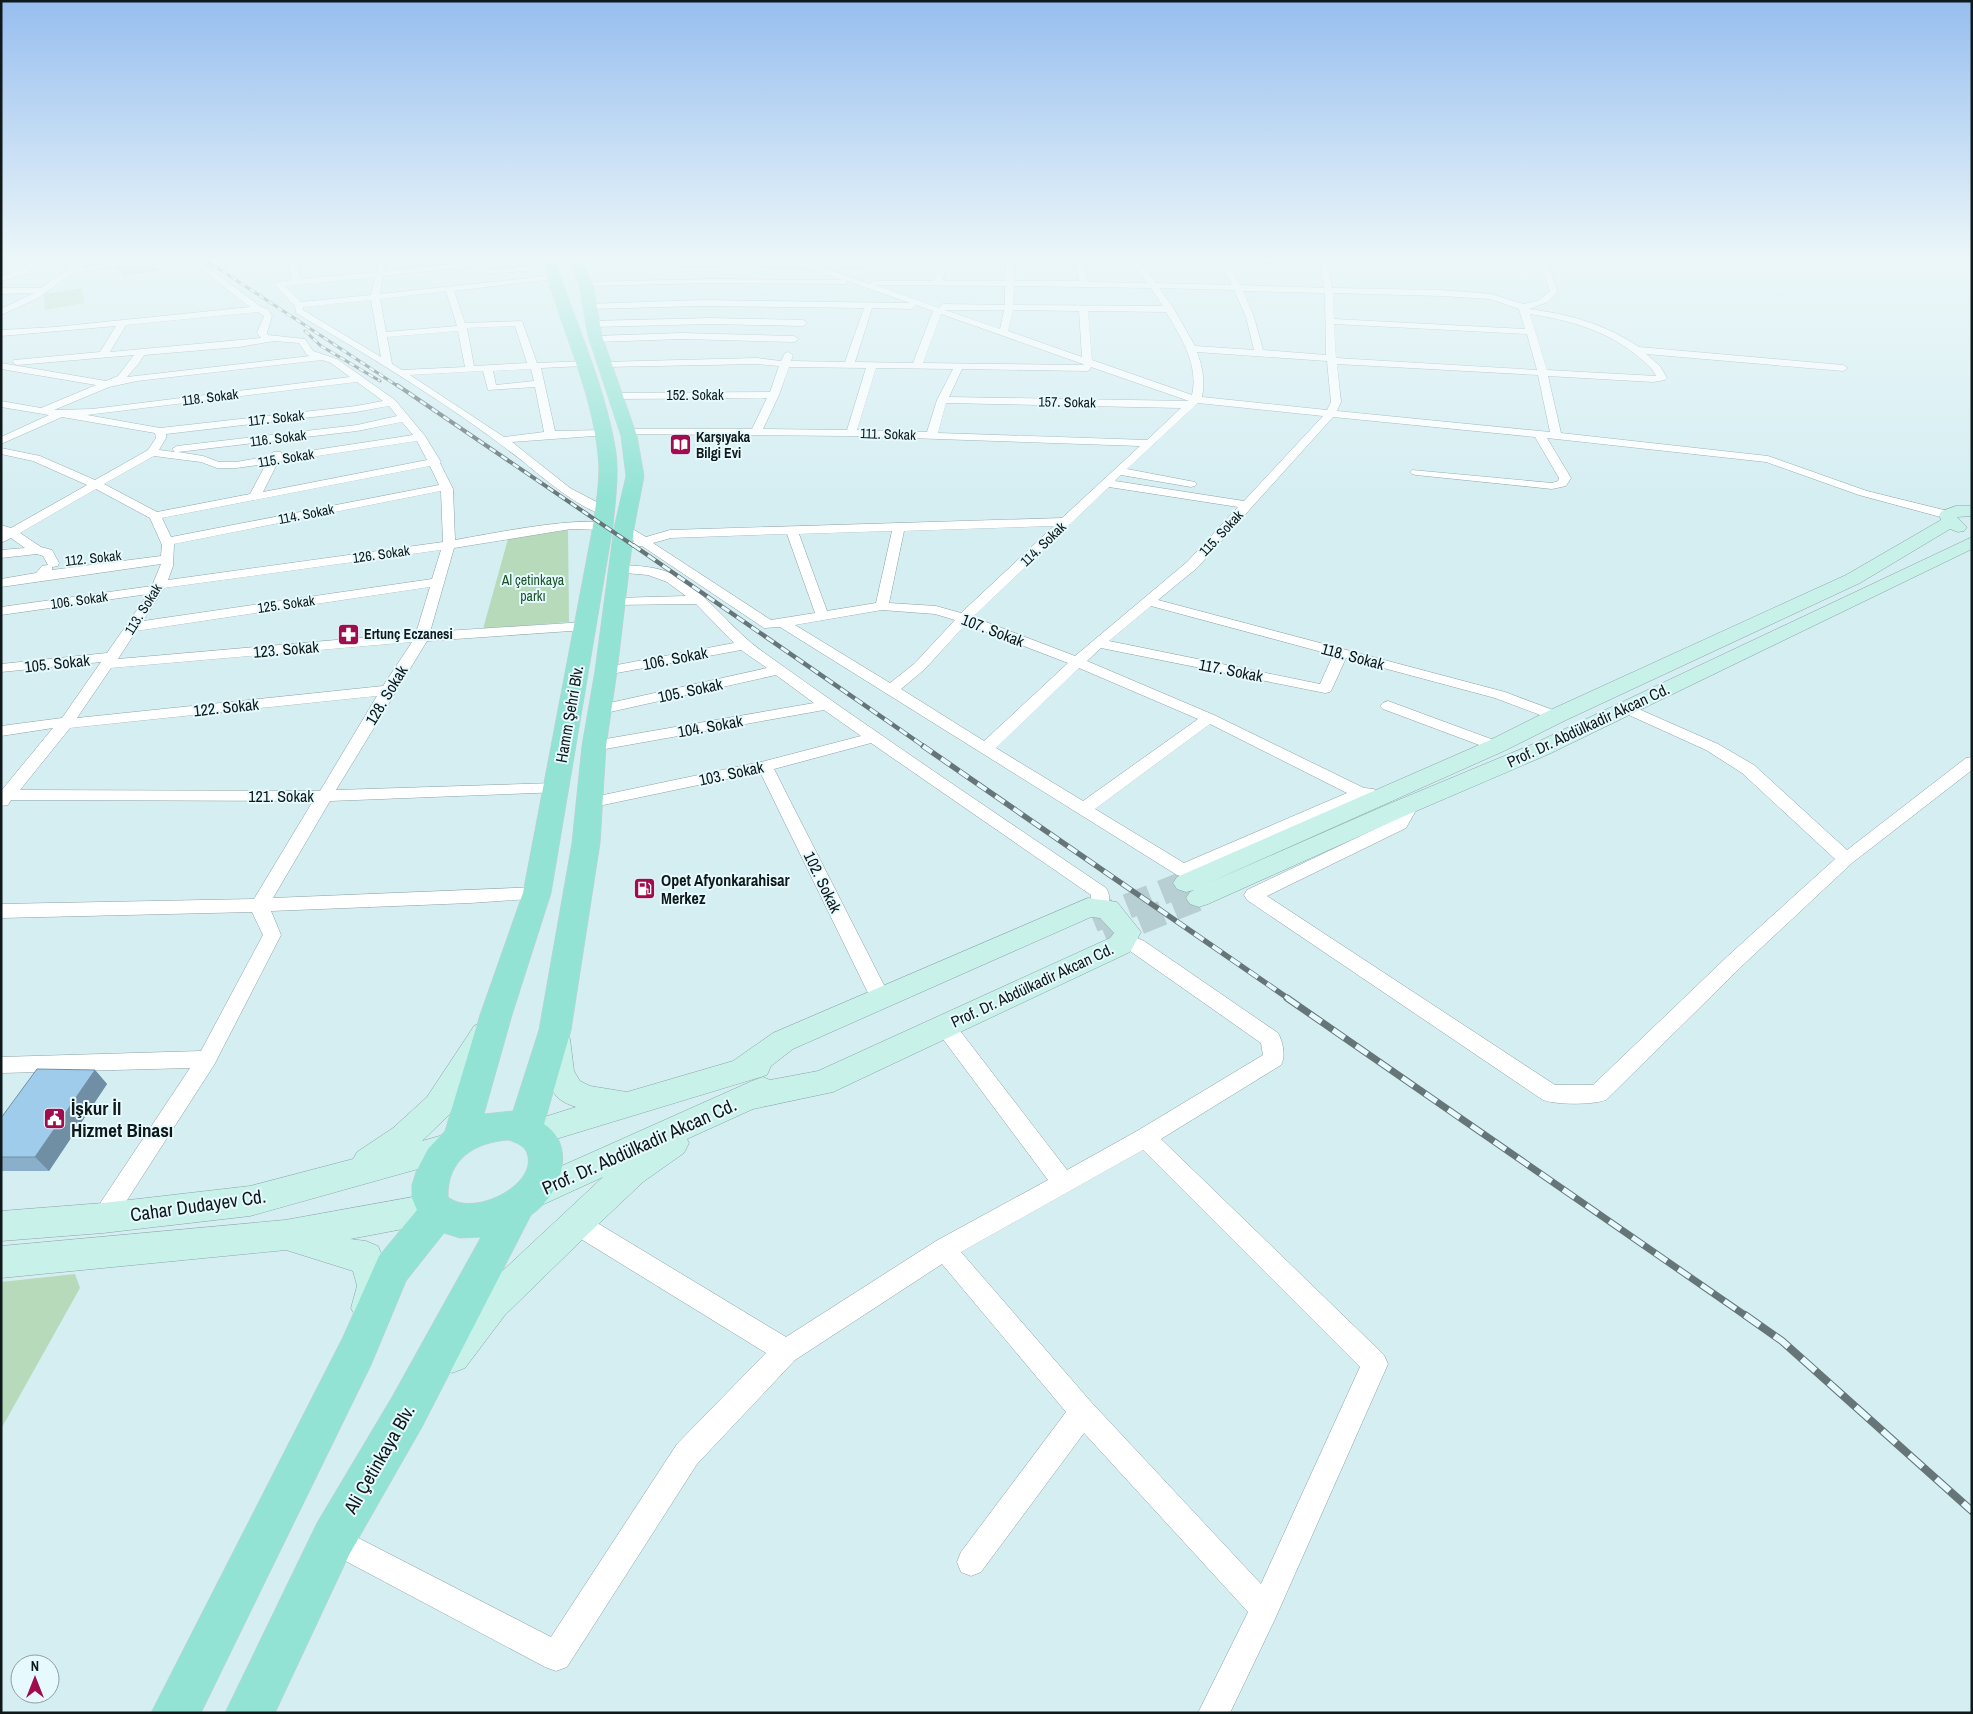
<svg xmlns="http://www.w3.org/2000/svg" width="1973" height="1714" font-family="'Archivo Narrow',sans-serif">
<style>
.green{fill:#b7daba}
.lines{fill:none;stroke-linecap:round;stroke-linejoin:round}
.secondary-tunnel{stroke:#b7ced2;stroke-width:25;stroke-dasharray:25 12;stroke-linecap:butt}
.street-casing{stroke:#8ba3a7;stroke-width:1}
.secondary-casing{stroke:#8ba3a7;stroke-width:1}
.primary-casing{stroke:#cacccd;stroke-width:1}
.street{fill:#fff;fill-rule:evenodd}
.secondary{fill:#c8f1ea;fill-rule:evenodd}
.primary{fill:#92e3d4;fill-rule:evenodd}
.rail-far5-casing{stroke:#657578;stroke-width:3}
.rail-far4-casing{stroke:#657578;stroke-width:4}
.rail-far3-casing{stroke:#657578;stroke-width:4.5}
.rail-far2-casing{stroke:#657578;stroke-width:5.5}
.rail-far1-casing{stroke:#657578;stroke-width:7}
.rail-casing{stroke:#657578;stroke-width:8}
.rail-far5{stroke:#e6fafe;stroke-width:2;stroke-dasharray:5.5;stroke-linecap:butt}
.rail-far4{stroke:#e6fafe;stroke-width:2.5;stroke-dasharray:7;stroke-linecap:butt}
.rail-far3{stroke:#e6fafe;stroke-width:3;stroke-dasharray:9;stroke-linecap:butt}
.rail-far2{stroke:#e6fafe;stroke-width:4;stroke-dasharray:11;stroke-linecap:butt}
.rail-far1{stroke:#e6fafe;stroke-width:5;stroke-dasharray:14;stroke-linecap:butt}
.rail{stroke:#e6fafe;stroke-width:6;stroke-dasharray:18;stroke-linecap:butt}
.wall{fill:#8aafca}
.shaded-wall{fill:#708fa4}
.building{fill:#a0cceb;stroke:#708fa4}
.labels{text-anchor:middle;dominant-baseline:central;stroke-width:4;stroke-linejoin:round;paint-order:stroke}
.far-street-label{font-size:14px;fill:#0f181a;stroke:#e6fafe}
.far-poi-label{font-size:14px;font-weight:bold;fill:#0f181a;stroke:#e6fafe;text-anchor:start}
.far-park-label{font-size:14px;fill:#1a5327;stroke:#e6fafe}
.street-label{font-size:16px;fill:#0f181a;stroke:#e6fafe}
.poi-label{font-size:16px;font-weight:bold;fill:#0f181a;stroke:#e6fafe;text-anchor:start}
.near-poi-label{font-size:19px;font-weight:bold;fill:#0f181a;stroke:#e6fafe;text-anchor:start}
.near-street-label{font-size:19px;fill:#0f181a;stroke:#e6fafe}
</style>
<rect width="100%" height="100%" fill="#d5eef2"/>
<path class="green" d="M147 260 161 270 124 276 114 267Z
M82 288 84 303 45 310 44 294Z
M568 530 569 622 483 629 508 539Z
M75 1274 80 1288 1 1429V1282Z"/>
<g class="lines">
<path class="secondary-tunnel" d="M1093 920 1186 883
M1105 936 1199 898"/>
<defs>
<path id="street" d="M1 259H28L24 261 1 263Z
M30 259H38L30 273 1 281V276L24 269Z
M79 259H87L85 265 81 268 130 259H146L142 261 71 274 38 298 1 315V309L34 293 1 294V288H41L78 262Z
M188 259H197L261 307 268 309 272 316 267 333 268 335 305 339 313 351 337 359 395 400 425 436 441 462 440 463 453 489 455 540C478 536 596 512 609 526L603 530 571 529 454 548 430 632 585 622 592 626 585 630 427 641 336 790 555 783 561 784 563 788 561 792 330 801 273 898 537 887 543 888 546 893 543 898 470 903 271 911 281 935 214 1065 111 1225 103 1229 95 1225 91 1218 95 1211 190 1068 1 1073V1057L201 1051 263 935 252 912 1 918V904L254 899 313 801 11 800 8 805 1 806V791L53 728 1 736V726L62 718 101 662 1 672V664L107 653 148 594 1 615V607L152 586 161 564 1 587V579L36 573 42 566 48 565 43 556 37 554 1 558V550L25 548 11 538 1 543V525L11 528 87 485 33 461 1 454V448L40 456 95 480 148 450 156 438 155 433 62 417 1 444V437L49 415 1 407V401L41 408 96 385 1 369V363L106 381 118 376 134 355 17 365 12 362 14 360 100 352 116 326 1 336V330L55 327 250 307ZM258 312 264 316 257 333 261 338 110 352 126 325ZM274 341 299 343 307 355 310 356 127 377 139 363 144 355 239 347ZM322 360 331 363 350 377 92 409 54 410 109 387 137 381ZM357 382 383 401 356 406 160 428 87 415ZM389 406 397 416 357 425 177 446 172 449 175 452 159 450 166 438V434L356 412ZM402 422 413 435 282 455 281 452H273L270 456 236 462H219L203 456 178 452 357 431ZM417 441 427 460 263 492 278 462ZM154 456 201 462 217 468H236L266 464 250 494 157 512 104 484ZM430 466 439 485 171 537 162 518ZM96 489 150 518 162 545 161 556 52 570V567L58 566 59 563 52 550 41 547 20 533ZM441 491 443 542 168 580 173 566 174 544ZM441 550 432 579 143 621 164 588ZM430 587 416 633 118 659 136 631ZM412 642 383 686 77 718 111 668ZM377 696 320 791 20 790 70 728Z
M288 259H296L301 279 376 272 378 259H386L384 271 472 262 471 259H479L480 264 476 266 383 276 380 294 557 275V279H554L454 291 465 323 522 321 537 363 586 361 588 363 583 366 541 368 555 431 603 430 607 431 608 433 607 435 512 442 570 488 608 508 610 511 608 514C591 518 539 475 525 463 454 407 374 359 296 313L295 306 274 284 278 282 292 280ZM375 277 371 295 301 302 285 286ZM446 291 457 326 386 332 380 299ZM371 300 381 357 303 310V307ZM515 326 527 363 474 366 467 328ZM458 331 465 367 402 370 392 364 387 337ZM531 369 534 381 496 385 493 371ZM483 371 488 390 535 387 544 432 504 437 410 375Z
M787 259H798L808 262 870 263V267H822L870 284 874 281H934L938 259H946L943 281H1005L1006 259H1014V281H1079L1075 259H1083L1088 282 1147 283 1130 259H1138L1156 283 1232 285 1219 261 1220 259H1302L1319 261V259H1327L1332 288 1441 290 1491 294 1523 304 1538 301 1550 291 1538 259H1546L1558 291 1548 302 1529 309C1568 314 1605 324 1639 347L1843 365 1848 368 1843 371 1646 354 1660 366 1667 378 1665 380 1653 382 1548 376 1561 433 1768 456 1867 491 1952 512 1954 515 1948 519 1859 495 1766 462 1547 438 1571 478 1566 486 1552 489 1416 475 1412 474 1410 472 1412 470 1552 483 1558 481 1559 478 1535 437 1333 417 1197 568 1158 600 1505 692 1561 713 1564 716 1561 719H1551L1495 698 1346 658 1332 689 1330 692 1325 693 1101 648 1087 661 1214 715 1364 788 1374 789 1376 793 1374 797 1363 798 1183 877 1177 875 780 627 764 628 642 546 633 547 631 544 634 541 618 528 624 524 646 537 670 530 1062 518 1140 446 851 436 623 434 622 432 623 430 627 429H752L767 398 615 399 610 396 615 393 770 392 779 366 757 364 605 367 600 364 602 362 757 358 781 361 785 353 788 352 793 355 791 361 845 362 864 308 701 306 590 309 587 308V304L701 300 910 303 847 281 846 284H843L712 283 586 286 582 284 583 282 712 279 842 280 806 267 577 265 573 263 574 261 792 262ZM1228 263H1301L1320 266 1324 288 1240 285ZM875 285 1005 286V305L943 304 939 308ZM1014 286 1151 288 1163 306 1013 305ZM1159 288 1234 290 1246 317 1254 350 1195 346 1174 309ZM1243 291 1325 293 1326 355 1263 350 1254 317ZM1333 293 1441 296 1490 299 1519 309 1525 329 1334 319ZM916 305 933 311 913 363 855 362 872 308 912 309ZM945 310H1004L1000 329ZM1013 310 1079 311 1082 357 1008 331ZM1088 311 1166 312C1181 337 1199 365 1192 395L1092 360ZM941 314 1083 364 1084 365 923 363ZM1530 314C1570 320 1609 331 1641 359 1647 364 1653 369 1656 376L1547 370ZM1334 324 1527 334 1537 370 1336 358ZM1197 352 1327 361 1331 402 1327 410 1202 397C1205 381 1203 368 1197 352ZM1337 364 1538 375 1550 432 1337 411 1341 402ZM789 367 866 368 847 430 763 429 779 395ZM1091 367 1189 401 949 397 962 369 1087 371 1090 370ZM876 368 953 369 937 400 927 432 857 430ZM946 403 1181 408 1147 440 938 433ZM1198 403 1323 416 1244 501 1115 481 1121 475 1191 487 1195 486 1197 484 1195 482 1127 469ZM1109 487 1238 507 1187 562 1075 656 973 617ZM1054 526 961 613 936 606 889 603 904 531ZM892 531 876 603 827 611 799 534ZM787 534 815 613 771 620 653 543 671 538ZM1151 606 1333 655 1320 684 1109 641ZM882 610 935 614 955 620 914 664 890 683 795 625ZM966 624 1068 663 984 741 901 689 924 670ZM1079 668 1198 719 1083 801 996 748ZM1210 724 1347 793 1184 863 1095 809Z
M523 267H526V271L485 274 481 272 485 270Z
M711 318 803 320 807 323 803 326 711 324 593 327 589 324 593 321Z
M682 333 794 336 799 339 794 342 682 339 596 342 591 339 596 336Z
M619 565C639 566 660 566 678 577 710 597 732 630 763 652 876 733 991 810 1106 888 1111 895 1110 906 1105 913L1099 915 1093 913 1090 908 1091 895 871 743 774 769 891 999 888 1004 881 1007 874 1004 871 999 760 772 589 808 583 807 581 803 583 799 589 798 765 761 861 736 824 710 594 751 588 749 586 746 588 743 594 741 814 703 776 675 601 714 596 712 593 709 596 706 767 668 741 650 606 675 601 674 599 671 601 668 606 667 734 643 696 604 609 605 607 602 614 598 686 596 667 582 648 575 614 572 613 569Z
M1388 701 1502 743 1504 746 1502 749H1490L1383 709 1380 706 1383 703Z
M1625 703 1718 744 1754 765 1847 850 1966 758 1972 757V770L1852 863 1744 964 1606 1100C1591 1105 1558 1105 1543 1100L1247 900 1244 895 1247 890 1394 820 1405 801 1411 800 1417 801 1419 805 1406 828 1267 896 1555 1085H1593L1730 954 1835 859 1742 773 1706 750 1620 711 1617 708 1620 705Z
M1123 932 1144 941 1278 1033C1283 1042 1286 1056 1281 1065L1161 1139 1384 1355 1388 1364 1275 1619 1230 1713H1198L1248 1612 1084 1433 981 1572 971 1576 961 1572 957 1562 961 1552 1066 1412 942 1264 795 1360 697 1464 567 1667 556 1671 545 1667 323 1549 319 1539 323 1529 333 1525 551 1637 677 1444 766 1353 568 1231 564 1223 568 1215 576 1212 584 1215 786 1337 936 1241 1048 1180 937 1031 934 1025 937 1019 944 1017 951 1019 1067 1170 1137 1131 1263 1055 1261 1043 1130 951 1116 944 1114 939 1116 934ZM1143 1150 1360 1367 1261 1584 1092 1403 961 1252Z"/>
<path id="secondary" d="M1956 506H1972V516L1957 517 1967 527 1964 531 1958 532 1950 529 1860 583 1564 721 1504 751 1206 884 1384 806 1533 744 1972 537V549L1549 754 1400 818 1208 904 1199 907 1190 904 1186 898 1190 892 1194 890 1186 892 1177 889 1173 883 1177 877 1488 741 1548 711 1846 575 1941 520 1939 515 1942 511Z
M1088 898 1117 902 1141 932 1130 952 833 1092 753 1109 687 1139 689 1143 684 1153 643 1182 588 1234 505 1315 465 1368 452 1373 439 1368 434 1355 439 1342 481 1291 603 1177 531 1210 519 1205 515 1195 519 1185 752 1081 763 1077 770 1080 818 1071 1110 938 1114 933 1100 918 1091 917 793 1049 771 1066 767 1075 533 1146 522 1142 517 1133 522 1124 576 1107C569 1105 563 1102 558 1098 544 1083 535 1049 545 1031L555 1027 565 1031 570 1039 574 1071 580 1081 590 1086 627 1092 733 1061 773 1033Z
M484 1022 494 1026 499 1034 494 1042 449 1115 422 1141 450 1133 461 1137 466 1147 461 1157 250 1216 103 1233 1 1241V1211L103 1203 250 1186 353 1159 357 1152 393 1128 427 1097 474 1026Z
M435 1193 447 1197 452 1208 447 1219 435 1223 350 1239 366 1241 378 1246C391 1275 394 1290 381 1320L369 1325 357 1320 351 1308 357 1286 353 1271 286 1250 1 1278V1246L285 1220Z"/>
<path id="primary" d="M543 259H555C575 323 606 386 616 453 619 477 615 502 613 526L551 893 512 1015 484 1114 513 1111 539 1030 572 843 582 746 595 671 614 528 626 476 621 436 588 336 579 284 569 259H581L593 284 602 336 637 436 644 476 634 528 617 671 606 746 600 843 571 1030 544 1124C579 1147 559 1196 531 1215L422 1427 349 1555 275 1713H225L317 1523 392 1397 481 1237 460 1238 444 1233 406 1281 371 1365 201 1713H151L343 1337 379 1256 417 1210 412 1198V1185L416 1172 428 1149 445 1131 480 1015 523 893 593 526C596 502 601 478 598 454 591 386 558 324 543 259ZM509 1140C516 1143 524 1145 527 1153 539 1184 474 1218 448 1197 447 1160 474 1142 509 1140Z"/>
</defs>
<use href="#street" class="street-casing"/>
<use href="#secondary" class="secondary-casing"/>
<use href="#primary" class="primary-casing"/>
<use href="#street" class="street"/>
<use href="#secondary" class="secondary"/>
<use href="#primary" class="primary"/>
<defs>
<path id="rail-far5" d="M204 259 399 387
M305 331 321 346 380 381"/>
<path id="rail-far4" d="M397 385 634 546"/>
<path id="rail-far3" d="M633 545 925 747"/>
<path id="rail-far2" d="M923 746 1289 999"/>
<path id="rail-far1" d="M1287 998 1746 1316"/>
<path id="rail" d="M1745 1315 1782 1341 1972 1511"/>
</defs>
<use href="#rail-far5" class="rail-far5-casing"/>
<use href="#rail-far4" class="rail-far4-casing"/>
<use href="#rail-far3" class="rail-far3-casing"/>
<use href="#rail-far2" class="rail-far2-casing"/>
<use href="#rail-far1" class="rail-far1-casing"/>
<use href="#rail" class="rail-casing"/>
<use href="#rail-far5" class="rail-far5"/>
<use href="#rail-far4" class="rail-far4"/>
<use href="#rail-far3" class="rail-far3"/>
<use href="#rail-far2" class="rail-far2"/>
<use href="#rail-far1" class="rail-far1"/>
<use href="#rail" class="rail"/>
</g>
<path class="wall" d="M95 1070 107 1084 49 1171H1V1118Z"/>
<path class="shaded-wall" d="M95 1070 107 1084 49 1171 35 1157Z"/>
<path class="building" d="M37 1069 95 1070 35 1157H1V1118Z"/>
<linearGradient id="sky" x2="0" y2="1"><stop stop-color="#97beef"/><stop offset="0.52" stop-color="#ecf7f9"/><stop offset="1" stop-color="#ecf7f9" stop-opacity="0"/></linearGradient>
<rect width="1973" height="499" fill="url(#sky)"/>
<defs>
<symbol id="library-square" viewBox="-11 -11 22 22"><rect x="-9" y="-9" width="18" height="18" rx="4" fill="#a10c4f" stroke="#e6fafe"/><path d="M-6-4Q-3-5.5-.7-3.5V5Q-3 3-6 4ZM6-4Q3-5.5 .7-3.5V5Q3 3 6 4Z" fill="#fff"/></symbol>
<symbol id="pharmacy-square" viewBox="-11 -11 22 22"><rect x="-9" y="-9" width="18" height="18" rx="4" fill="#a10c4f" stroke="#e6fafe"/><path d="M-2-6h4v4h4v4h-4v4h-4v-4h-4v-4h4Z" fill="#fff"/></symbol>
<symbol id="fuel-square" viewBox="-11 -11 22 22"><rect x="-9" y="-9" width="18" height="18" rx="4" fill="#a10c4f" stroke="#e6fafe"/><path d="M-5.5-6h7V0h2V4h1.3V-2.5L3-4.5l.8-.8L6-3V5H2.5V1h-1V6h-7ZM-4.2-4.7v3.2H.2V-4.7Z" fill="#fff"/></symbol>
<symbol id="civic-square" viewBox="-11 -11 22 22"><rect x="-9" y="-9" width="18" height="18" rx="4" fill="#a10c4f" stroke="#e6fafe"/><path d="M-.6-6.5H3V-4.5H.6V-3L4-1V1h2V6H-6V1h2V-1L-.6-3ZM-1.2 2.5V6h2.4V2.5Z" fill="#fff"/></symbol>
</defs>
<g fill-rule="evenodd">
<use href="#library-square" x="668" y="432" width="25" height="25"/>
<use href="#pharmacy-square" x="336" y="622" width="25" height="25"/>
<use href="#fuel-square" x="632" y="876" width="25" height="25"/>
<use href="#civic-square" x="42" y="1106" width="25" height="25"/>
</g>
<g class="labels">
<g class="far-street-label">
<text x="695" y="395">152. Sokak</text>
<text transform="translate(210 397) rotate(-7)">118. Sokak</text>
<text transform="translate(1067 402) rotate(1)">157. Sokak</text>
<text transform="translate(276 418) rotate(-6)">117. Sokak</text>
<text transform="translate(888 434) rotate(2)">111. Sokak</text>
<text transform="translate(278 438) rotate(-7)">116. Sokak</text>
<text transform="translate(286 458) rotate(-9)">115. Sokak</text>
<text transform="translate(306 514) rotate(-11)">114. Sokak</text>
<text transform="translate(1221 533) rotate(-47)">115. Sokak</text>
<text transform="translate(1043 544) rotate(-44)">114. Sokak</text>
<text transform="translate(381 554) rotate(-8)">126. Sokak</text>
<text transform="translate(93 558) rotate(-6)">112. Sokak</text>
<text transform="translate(79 600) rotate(-8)">106. Sokak</text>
<text transform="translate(286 604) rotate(-8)">125. Sokak</text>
<text transform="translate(143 609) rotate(-58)">113. Sokak</text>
</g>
<g class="far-poi-label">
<text x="696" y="437">Karşıyaka<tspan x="696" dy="16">Bilgi Evi</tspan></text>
<text x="364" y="634">Ertunç Eczanesi</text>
</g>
<g class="far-park-label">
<text x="533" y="580">Al çetinkaya<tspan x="533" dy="16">parkı</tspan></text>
</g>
<g class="street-label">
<text transform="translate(993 630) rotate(21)">107. Sokak</text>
<text transform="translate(286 649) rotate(-5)">123. Sokak</text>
<text transform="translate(1353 656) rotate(15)">118. Sokak</text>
<text transform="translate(675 658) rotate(-11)">106. Sokak</text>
<text transform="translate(57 663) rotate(-6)">105. Sokak</text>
<text transform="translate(1231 670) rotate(11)">117. Sokak</text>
<text transform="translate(690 690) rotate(-12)">105. Sokak</text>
<text transform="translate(386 695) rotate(-59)">128. Sokak</text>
<text transform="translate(226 707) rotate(-6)">122. Sokak</text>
<text transform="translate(569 714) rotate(-80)">Hamm Şehri Blv.</text>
<text transform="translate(1588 725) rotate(-25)">Prof. Dr. Abdülkadir Akcan Cd.</text>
<text transform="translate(710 726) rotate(-10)">104. Sokak</text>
<text transform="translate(731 773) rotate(-12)">103. Sokak</text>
<text x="281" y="796">121. Sokak</text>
<text transform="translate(823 882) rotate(64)">102. Sokak</text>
<text transform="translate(1032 985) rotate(-25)">Prof. Dr. Abdülkadir Akcan Cd.</text>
</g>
<g class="poi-label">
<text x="661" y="880">Opet Afyonkarahisar<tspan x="661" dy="18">Merkez</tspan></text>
</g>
<g class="near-poi-label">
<text x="71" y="1108">İşkur İl<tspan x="71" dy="22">Hizmet Binası</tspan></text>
</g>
<g class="near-street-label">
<text transform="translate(639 1146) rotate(-24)">Prof. Dr. Abdülkadir Akcan Cd.</text>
<text transform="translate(198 1205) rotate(-8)">Cahar Dudayev Cd.</text>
<text transform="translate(379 1459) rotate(-60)">Ali Çetinkaya Blv.</text>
</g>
</g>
<rect width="1973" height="1714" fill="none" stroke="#0f181a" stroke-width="5"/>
<g transform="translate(35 1679)"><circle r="24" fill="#e6fafe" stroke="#90a0a3"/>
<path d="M0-4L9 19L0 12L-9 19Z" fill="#a10c4f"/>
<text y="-8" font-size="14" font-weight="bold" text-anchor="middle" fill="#0f181a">N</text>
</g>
</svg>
